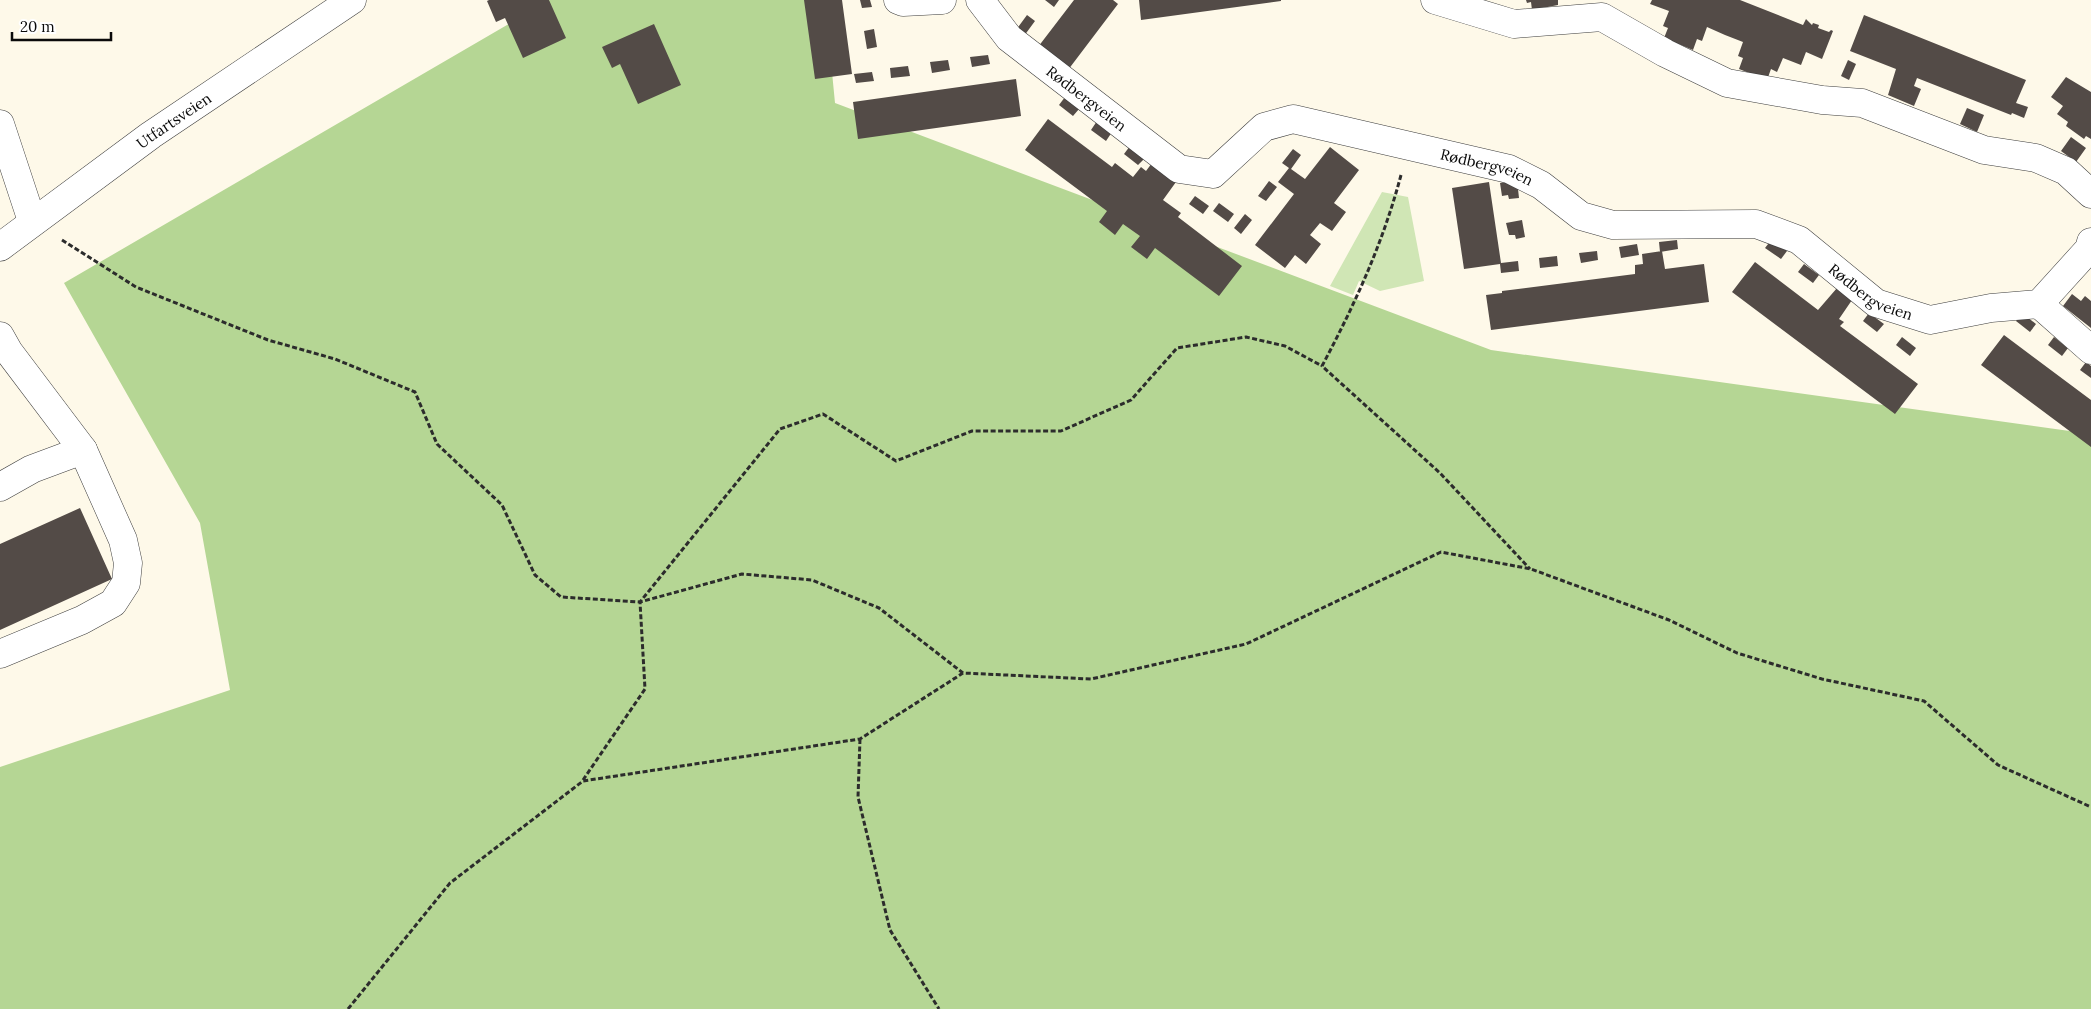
<svg xmlns="http://www.w3.org/2000/svg" width="2091" height="1009" font-family="Lora,serif">
<style>
.green{fill:#d0e6b5}
.forest{fill:#b5d694}
.building{fill:#534b47}
.lines{fill:none;stroke-linecap:round;stroke-linejoin:round}
.minor-casing{stroke:#3d3d3d;stroke-width:29}
.path{stroke:#2c2c2c;stroke-width:3;stroke-dasharray:5 2.5;stroke-linecap:butt}
.minor{stroke:#fff;stroke-width:28}
.labels{text-anchor:middle;dominant-baseline:central;stroke-width:5;stroke-linejoin:round;paint-order:stroke}
.street-label{font-size:15px;fill:#0a0a0a;stroke:#fff}
</style>
<rect width="100%" height="100%" fill="#fef9e9"/>
<path class="green" d="M1382 192 1408 197 1424 281 1380 291 1359 281 1353 295 1330 286Z"/>
<path class="forest" d="M550 0H825L835 103 1491 350 2091 434V1009H0V767L230 690 200 523 64 283Z"/>
<path class="building" d="M489 0H549L566 38 523 58 505 18 496 22 487 1Z
M804 0H842L852 74 815 79Z
M860 0H870L872 7 862 8Z
M1045 0H1059L1054 7Z
M1074 0H1113L1118 4 1068 70 1038 47Z
M1139 0H1281V1L1141 20Z
M1526 0H1558V5L1532 10 1531 2 1527 3Z
M1652 0H1740L1803 25 1806 19 1812 25 1813 23 1819 25 1818 28 1829 32 1831 30 1833 31 1822 59 1806 52 1801 65 1783 58 1777 72 1771 69 1767 80 1739 69 1743 58 1738 56 1743 42 1725 35 1707 27 1702 41 1697 39 1693 50 1664 38 1668 28 1663 26 1669 11 1650 4Z
M1027 15 1035 21 1024 36 1016 30Z
M1864 15 2026 80 2016 103 2028 107 2024 118 2012 113 2011 115 1917 78 1914 86 1921 89 1914 106 1888 95 1896 69 1850 51Z
M654 24 681 85 638 104 620 64 612 68 602 47Z
M874 29 877 47 867 49 864 31Z
M988 55 990 64 972 67 970 57Z
M948 60 950 70 932 73 930 62Z
M1848 60 1856 64 1849 80 1841 76Z
M908 66 910 76 891 78 890 68Z
M872 72 874 81 856 83 854 74Z
M2066 77 2091 92V139L2086 136 2084 139 2066 126 2068 122 2057 114 2063 106 2051 97Z
M1016 79 1021 116 858 139 853 102Z
M1065 97 1079 109 1073 116 1059 105Z
M1967 108 1984 115 1977 132 1960 124Z
M1048 119 1112 167 1115 163 1133 177 1141 167 1146 171 1152 163 1176 182 1163 200 1181 213 1178 217 1242 266 1219 296 1155 248 1147 259 1131 247 1140 236 1123 224 1115 235 1099 222 1107 211 1025 150Z
M1097 121 1112 132 1106 141 1091 130Z
M2071 137 2086 148 2076 162 2061 151Z
M1130 146 1145 158 1138 165 1124 154Z
M1330 147 1359 170 1334 203 1346 212 1332 231 1320 223 1310 235 1321 244 1306 264 1295 255 1285 268 1255 245 1294 194 1278 182 1289 168 1282 163 1293 149 1301 155 1291 169 1305 179Z
M1517 180 1519 198 1509 199 1508 195 1502 196 1500 183Z
M1269 181 1277 187 1266 201 1258 196Z
M1489 182 1501 263 1518 261 1519 271 1501 273 1500 264 1464 269 1452 188Z
M1195 196 1209 206 1203 214 1189 204Z
M1219 203 1234 214 1228 222 1213 211Z
M1245 214 1252 220 1241 234 1234 228Z
M1522 220 1525 237 1516 239 1515 235H1509L1506 223Z
M1772 239 1787 251 1781 259 1765 248Z
M1677 240 1678 249 1660 252 1659 242Z
M1637 244 1639 255 1621 258 1619 247Z
M1597 251 1598 260 1581 263 1579 253Z
M1662 251 1665 269 1704 264 1709 302 1491 330 1486 295 1502 293V291L1635 274V265L1643 264 1642 254Z
M1557 256 1558 266 1540 268 1539 258Z
M1755 262 1818 310 1837 288 1852 300 1839 319 1844 322 1840 326 1918 384 1895 414 1732 292Z
M1804 264 1819 275 1813 283 1798 272Z
M2072 294 2081 301 2085 296 2091 301V328L2063 306Z
M1869 313 1884 324 1877 332 1863 321Z
M2022 313 2036 324 2030 332 2016 321Z
M2004 335 2091 400V447L1981 365Z
M1902 337 1916 348 1910 356 1896 345Z
M2054 337 2068 348 2062 356 2048 345Z
M2086 362 2091 366V378L2080 370Z
M80 508 112 579 0 630V544Z"/>
<g class="lines">
<defs>
<g id="minor">
<path d="M898 0 903 2 942 0"/>
<path id="s1" d="M980 0 1009 38 1179 169 1213 174 1264 127 1293 119 1509 169 1541 185 1581 216 1613 225 1756 224 1799 240 1876 303 1930 320 1991 308 2039 304 2089 249 2091 242"/>
<path d="M1435 0 1514 24 1602 17 1665 53 1727 83 1822 100 1862 103 1984 150 2036 158 2066 171 2091 194"/>
<path d="M0 124 32 221"/>
<path id="s2" d="M0 247 151 135 352 0"/>
<path d="M2039 304 2091 350"/>
<path d="M0 336 9 352 83 450 123 540 128 563 126 583 113 603 82 620 0 654"/>
<path d="M0 487 32 469 83 450"/>
</g>
</defs>
<use href="#minor" class="minor-casing"/>
<path class="path" d="M1401 175C1383 243 1355 304 1322 366L1440 473 1530 569
M62 240 136 287 268 340 335 359 415 392 437 444 502 505 535 575 561 597 640 602 742 574 812 580 879 608 963 673
M860 739 858 797 890 930 939 1009
M583 780 645 689 640 602 780 429 823 414 896 461 972 431H1061L1131 400 1177 348 1246 337 1285 346 1322 366
M348 1009 450 883 583 781 860 739 963 673 1091 679 1246 644 1441 552 1531 569 1669 620 1737 653 1822 679 1924 701 1998 765 2091 807"/>
<use href="#minor" class="minor"/>
</g>
<g class="labels">
<g class="street-label">
<text stroke="none"><textPath href="#s1" startOffset="146">Rødbergveien</textPath></text>
<text stroke="none"><textPath href="#s2" startOffset="215">Utfartsveien</textPath></text>
<text stroke="none"><textPath href="#s1" startOffset="596">Rødbergveien</textPath></text>
<text stroke="none"><textPath href="#s1" startOffset="1016">Rødbergveien</textPath></text>
</g>
</g>
<path d="M12 32v8h99v-8" fill="none" stroke="#0a0a0a" stroke-width="2.5"/>
<text x="20" y="32" font-size="15" fill="#0a0a0a" stroke="#ffffff" stroke-width="4" paint-order="stroke">20 m</text>
</svg>
